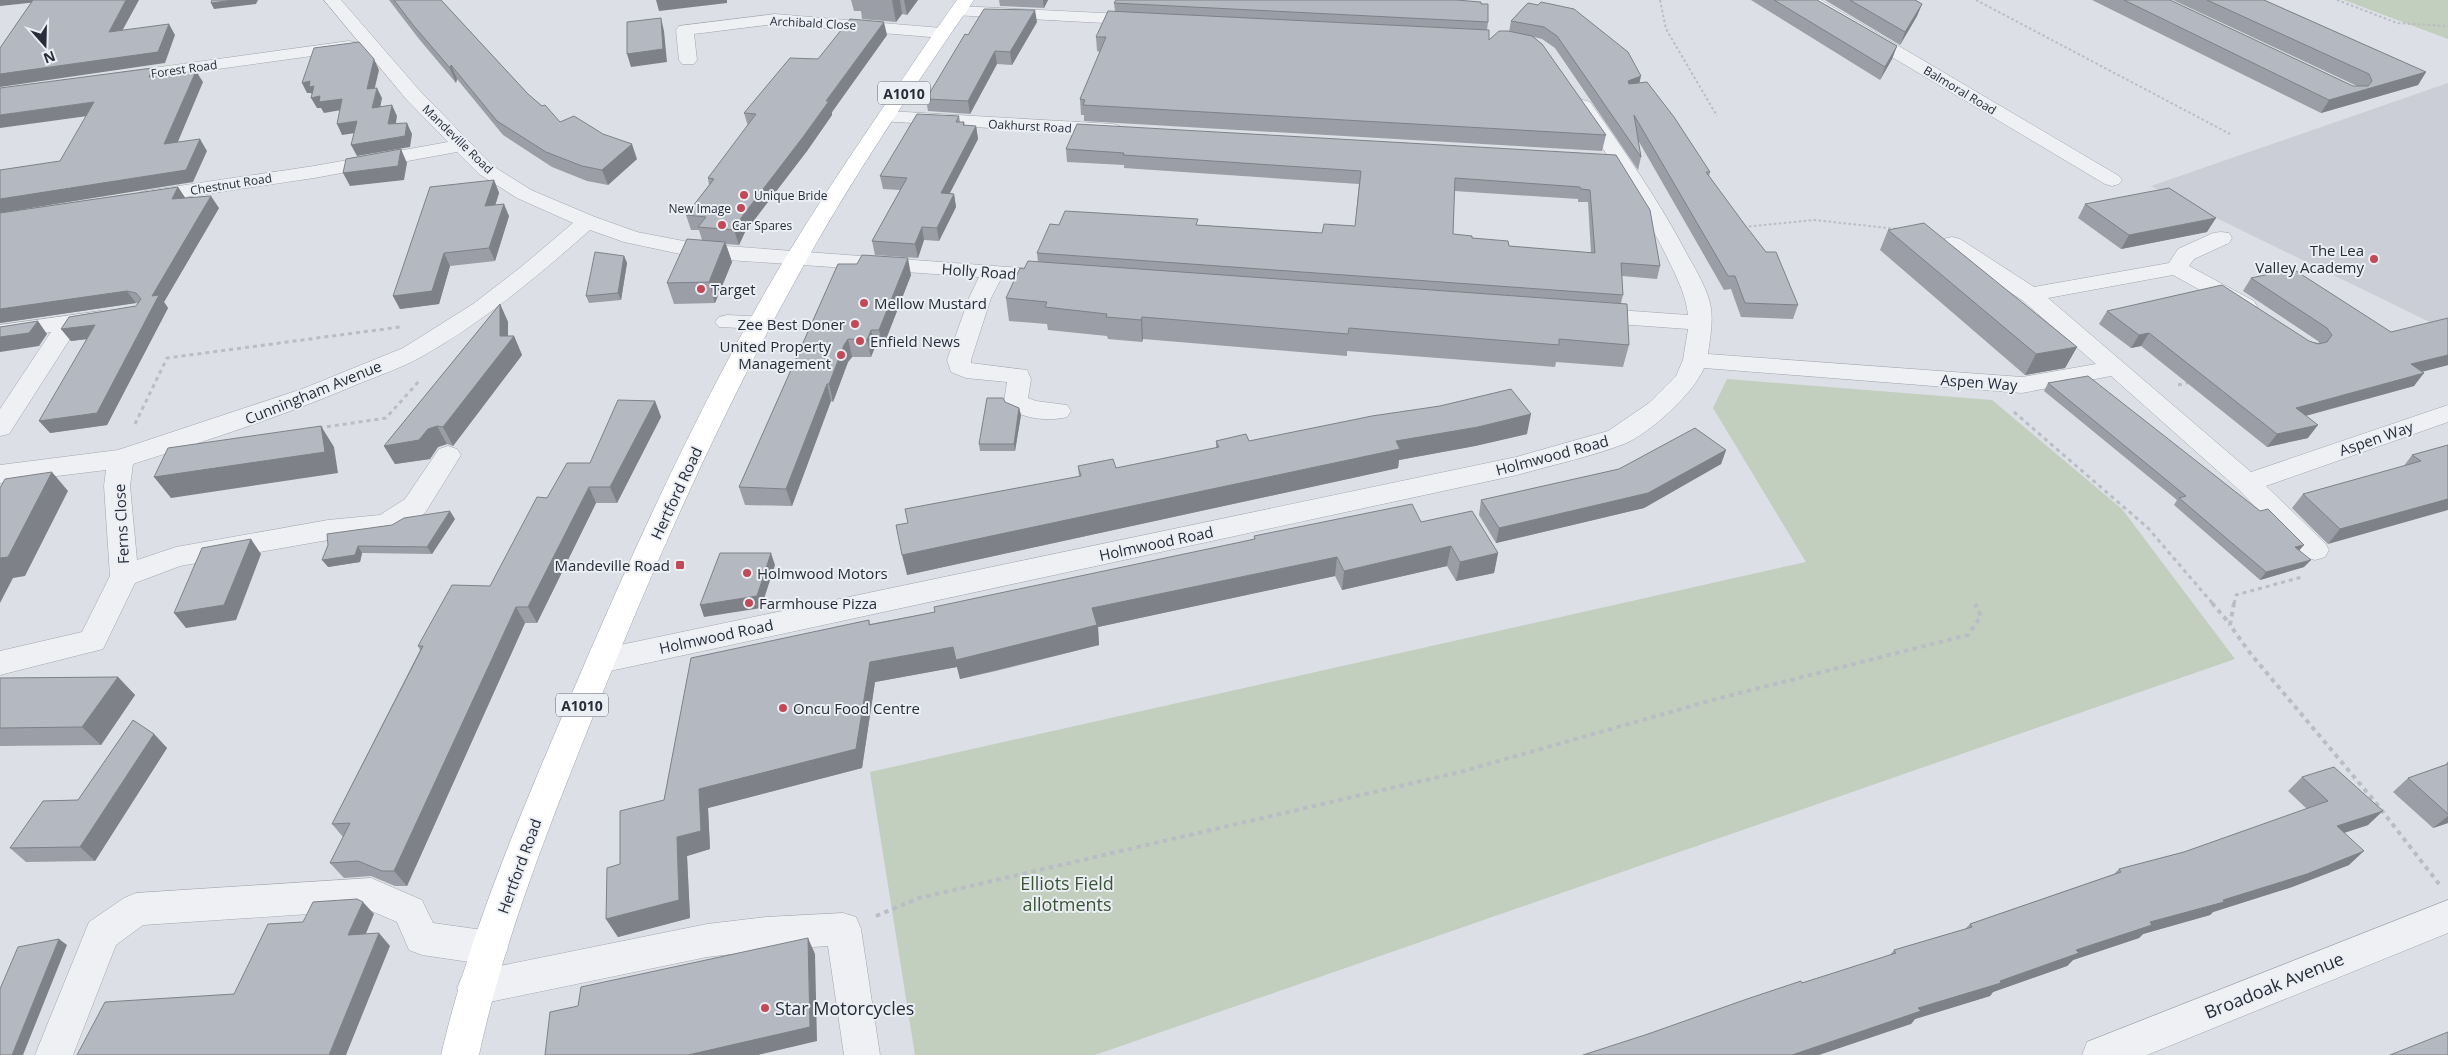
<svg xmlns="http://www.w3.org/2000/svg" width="2448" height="1055" font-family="'Open Sans',sans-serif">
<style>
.built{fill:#cbced6}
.green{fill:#c2cebe}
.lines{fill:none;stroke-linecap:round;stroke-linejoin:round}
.minor-casing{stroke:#a2a6ae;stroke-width:1}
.major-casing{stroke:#9da4b0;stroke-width:1}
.path-far2{stroke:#babdc4;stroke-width:2;stroke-dasharray:2.5 2.5;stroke-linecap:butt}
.path-far1{stroke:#babdc4;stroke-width:3;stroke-dasharray:4 4;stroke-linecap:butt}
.path{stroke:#babdc4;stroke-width:4;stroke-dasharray:4.5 4.5;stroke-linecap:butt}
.minor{fill:#eef0f4;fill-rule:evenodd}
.major{fill:#fff;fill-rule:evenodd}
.wall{fill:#9b9ea6;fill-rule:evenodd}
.shaded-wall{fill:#7e8187}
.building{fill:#b4b8c1;stroke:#7e8187;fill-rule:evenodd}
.poi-dot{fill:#c24957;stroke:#ebeef3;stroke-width:2}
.labels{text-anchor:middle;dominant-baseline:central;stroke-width:4;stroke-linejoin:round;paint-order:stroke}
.far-street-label{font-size:12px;fill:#272d3a;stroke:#ebeef3}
.far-poi-label{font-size:12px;fill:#272d3a;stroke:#ebeef3;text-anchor:start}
.shield{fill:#ebeef3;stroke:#626772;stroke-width:1}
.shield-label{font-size:14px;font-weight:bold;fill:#272d3a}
.poi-label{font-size:15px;fill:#272d3a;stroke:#ebeef3;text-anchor:start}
.street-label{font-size:15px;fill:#272d3a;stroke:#ebeef3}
.near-park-label{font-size:18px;fill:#3a5536;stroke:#ebeef3}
.near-street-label{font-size:18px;fill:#272d3a;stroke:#ebeef3}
.near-poi-label{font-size:18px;fill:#272d3a;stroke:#ebeef3;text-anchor:start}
</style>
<rect width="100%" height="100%" fill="#dcdfe5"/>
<path class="built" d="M2448 83V331L2151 186Z"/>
<path class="green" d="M2344 0H2448V39Z
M1727 379 1992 400 2122 509 2235 659 1095 1055H915L870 772 1806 562 1713 408Z"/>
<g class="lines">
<defs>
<path id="minor" d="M324 0H341L420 91 493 166 531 190 595 217 637 232 699 244 1062 271 1065 276 1062 281 1054 283 1001 279 991 298 971 360V363L1027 370 1031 379 1028 398 1036 401 1067 405 1071 411 1067 417C1049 422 1015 419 1004 402L1007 382 966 378 951 372 947 360 969 298 979 277 699 258 624 242 590 230C537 277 483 322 421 357 401 368 378 376 358 384 284 416 208 440 133 464L130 486 137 560 176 547 328 520 380 515 405 499 439 449 448 446 457 449 461 455 425 513 396 531 328 540 180 566 135 583 103 649 0 675V651L82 632 110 576 104 486 106 470 0 483V465L118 450 302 389 403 348 473 304 521 267 573 223 517 198 479 174 457 152 314 178 145 203 138 201 135 197 138 193 145 191 314 166 448 142 406 99Z
M1801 0H1821L2119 176 2122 180 2119 184 2112 186 2105 184 1803 4Z
M959 6 1142 15 1148 16 1151 20 1148 24 1142 25 953 15 951 11 953 7Z
M775 14 942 28 948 29 951 33 948 37 942 38 775 24 694 34 697 60 694 64H682L679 60 676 30 679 26Z
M349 41 355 42 358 46 355 50 117 83 111 82 108 78 111 74 117 73Z
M1583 100 1590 102C1625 152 1660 202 1688 256 1697 272 1708 290 1711 308 1713 324 1710 338 1708 354L2022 377 2096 364 2022 300 1944 249 1941 244 1944 239 1952 237 1960 239 2034 287 2169 263 2178 249 2213 233 2221 232 2229 233 2232 238 2229 243 2194 259 2189 266 2254 301 2257 306 2254 311 2246 313 2238 311 2173 275 2048 298 2251 472 2448 405V422L2266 486 2325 543 2329 550 2325 557 2315 560 2305 557 2238 489 2111 376 2022 393 1704 368C1694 393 1649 434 1624 444 1590 457 1552 465 1517 475L601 673 590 669 586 661 590 653 601 649 1516 457 1608 431 1649 403 1676 376 1683 360 1688 329 1590 322 1582 320 1578 315 1582 310 1590 308 1688 315C1686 294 1675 274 1666 255 1640 203 1607 154 1574 106L1576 102Z
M888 111 1113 124 1120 126 1123 130 1120 134 1113 136 881 121 878 117 881 113Z
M101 311 109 313 113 318 109 323 77 328 9 434 0 436V409L51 332 0 339V325Z
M727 315 769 317 773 322 769 327 761 329 719 327 715 322 719 317Z
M371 878 422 900 433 923 490 931 503 936 508 948 503 960 490 965 422 955 409 950 397 922 369 910 143 925 116 945 73 1055H35L89 922 124 898 136 893Z
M2448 900V933L2147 1055H2082L2087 1042Z
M843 913 856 917 861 929 880 1055H844L828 946 766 950 707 957 475 1005 462 1000 457 988 462 976 475 971 707 924 766 917Z"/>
<path id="major" d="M957 0H974C911 91 847 185 794 283 719 418 656 561 598 704 552 819 505 934 479 1055H441C470 931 520 815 570 698 630 557 694 416 771 282 805 224 842 168 880 112 906 75 930 37 957 0Z"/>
</defs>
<use href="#minor" class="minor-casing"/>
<use href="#major" class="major-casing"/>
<path class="path-far2" d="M1660 0 1666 29 1717 116
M1976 0 2230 134
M2337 0 2397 23 2448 26
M1744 227 1814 220 1897 229"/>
<path class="path-far1" d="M2178 385 2191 382
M2014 412 2148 528 2213 604
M135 424 167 358 400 327
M319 428 386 418 420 380
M2234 604 2236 595 2302 577"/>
<path class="path" d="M2212 603 2230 624
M2234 603 2230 625 2250 653 2376 803 2439 884
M876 916 919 898 1460 772 1716 699 1968 635 1981 616 1975 604"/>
<use href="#minor" class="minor"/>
<use href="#major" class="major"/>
</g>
<path class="wall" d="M389 0H441L528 94 560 122 637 159 608 185 587 181 552 167 503 135 457 79 456 83 419 39Z
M851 0H918L907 15 902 14 896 22 862 19 861 11H854Z
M999 0H1048L1044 8 1000 6Z
M1751 0H1817L1897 46 1892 59 1880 80Z
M1825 0H1915L1922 4 1917 16 1900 45Z
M2092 0H2170L2353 86H2357L2173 0H2264L2426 72 2418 85 2321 113Z
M1114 3 1481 4 1488 22 1487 30 1489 40 1509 32 1511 21 1528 3 1640 83 1710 172 1709 176 1798 305 1793 319 1741 317 1731 289 1724 290 1638 140 1641 157 1638 170 1555 48 1542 39 1534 37 1606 135 1602 151 1084 121V115H1081L1080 99 1100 52 1097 51 1096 37 1115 11Z
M1037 22 1012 65 997 64 970 114 928 111 926 99 968 35Z
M887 35 832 112V115L807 151 745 232 739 245 726 244 732 262 715 303 674 304 667 283 702 240 699 230H691L686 215 709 185 708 178 748 126 744 113 818 59Z
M959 116 960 122H964L965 126H976L978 139 950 193 954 194 956 207 939 241 924 240 918 258 875 255 872 241 900 190 883 189 880 176Z
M1066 149 1616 155 1660 266 1657 279 1622 276 1623 295 1621 303 1629 345 1623 367 1556 362 1555 367 1347 351V356L1143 339 1142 342 1108 339 1107 336 1048 330 1047 324 1009 321 1006 298 1024 269 1038 262 1037 253 1059 225H1198L1322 233 1355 226 1359 184 1124 168V165L1067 162ZM1454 191 1578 199V202H1588L1591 253 1509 246 1453 234Z
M494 180 499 193 495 205 509 216 495 261 450 266 439 304 400 309 393 296Z
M178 187 185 198 219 208 164 302 168 308 107 425 50 433 86 339 71 341 61 329 136 306 138 304 136 303 0 323V213Z
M2085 204 2207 232 2121 249 2078 218Z
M1888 230 2077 347 2065 368 2025 375 1880 250Z
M624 256 627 263 621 300 589 303 586 296Z
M838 264 911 275 883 347H875L871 357H852L848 362 833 402 831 401 792 506 745 505 739 487Z
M2251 278 2391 332 2448 365 2422 372 2414 386 2306 416 2308 438 2267 447 2141 346 2131 348 2099 324 2107 311 2319 343 2318 341 2243 291Z
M500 304 508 322V336H514L522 355 453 446 447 444 438 447 430 459 395 464 384 446Z
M2048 383 2299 551 2304 567 2260 580 2174 505 2177 500 2044 391Z
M655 401 661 417 617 503H596L537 623H525L407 886H395L371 876 344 878 330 863 343 837 332 824 420 650 418 646 490 586 547 498 590 463Z
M1019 408 1021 415 1015 451H980L979 444Z
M1527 434 1475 446 1399 460 1398 468 907 575 908 523 1079 477 1078 466 1116 468 1216 448V441H1249Z
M2448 445 2328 544 2292 508 2303 494 2403 467 2412 455Z
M1726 450 1721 464 1644 508 1496 543 1479 515 1481 500Z
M455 519 432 554 362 553 360 562 328 567V545Z
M1421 522 1498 553 1494 573 1456 581 1447 566 1342 590 1335 576 1098 627 1099 645 996 671 960 679 957 667 875 682 862 768 708 808 710 849 687 856 690 918 618 937 606 919 620 864 664 800 869 620 870 624 935 612 1254 539V536Z
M118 677 135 695 101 745 0 746V678Z
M154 734 167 748 95 861 26 862 10 848 78 800Z
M2448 761V823L2433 828 2393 792 2408 778 2447 764H2446Z
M2302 777 2368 825 2344 833 2349 865 2292 887 2213 912 2210 915 2143 934 2139 938 2073 960 2067 966 1993 992 1990 996 1915 1019 1911 1024 1648 1034 1890 955 1894 950 1965 929 1970 924 2114 874 2119 869 2184 852 2307 809 2288 791Z"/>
<path class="shaded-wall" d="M0 0H46L47 1 0 6Z
M126 0H139L115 44 109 32Z
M234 0H258L256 4 214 9 211 3Z
M656 0H727V3L659 11Z
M892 0H900L902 14 896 22Z
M904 0H918L907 15Z
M1043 0H1048L1044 8Z
M1922 4 1917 16 1900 45 1905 32Z
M1035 10 1037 22 1012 65 1010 52Z
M661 18 664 31 667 62 631 67 627 54Z
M884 22 887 35 832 112V115L807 151 745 232 739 245 734 230 741 218Z
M169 24 175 35 165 63 0 87V74Z
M1897 46 1892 59 1880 80 1885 67Z
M995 51 997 64 970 114 968 101Z
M374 59 379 70 372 100 367 89Z
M451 65 457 79 456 83 450 68Z
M153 68 159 80 149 77Z
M196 71 203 82 172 156 164 144Z
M2426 72 2418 85 2321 113 2329 100Z
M1641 76 1638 89 1625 94 1628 81Z
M310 81 314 86 342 99 347 109 324 113 321 108H317L311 98 314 97 311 93H307L302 83Z
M377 88 382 98 378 119 372 108Z
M94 102 102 114 0 128V115Z
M392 105 397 116 394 135 388 124Z
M357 121 362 132 342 135 337 124Z
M407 123 412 134 410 147 357 156 351 145Z
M976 126 978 139 943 206 941 193Z
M200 139 207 151 193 182 0 213V199Z
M632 144 637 159 608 185 602 170Z
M401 149 407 163 404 180 350 186 343 173Z
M494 180 499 193 491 219 485 206Z
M178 187 186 199H172Z
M954 194 956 207 939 241 937 228Z
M211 196 219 208 164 302 168 308 107 425 50 433 39 421 152 296Z
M504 204 509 216 495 261 489 248Z
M2216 218 2207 232 2121 249 2129 235Z
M922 227 924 240 918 258 915 244Z
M725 242 732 262 715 303 709 282Z
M444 253 450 266 439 304 400 309 393 296Z
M624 256 627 263 621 300 618 293Z
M908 258 911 275 883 347 879 330Z
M127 291 136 303 0 323V309Z
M500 304 508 322V343L514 336 522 355 453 446 443 427 500 336Z
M1142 317 1143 339 1142 342 1141 320Z
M38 321 47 334 39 346 0 352V337Z
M95 325 104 337 71 341 61 329Z
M871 330 875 347 871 357 867 340Z
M2149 333 2141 346 2131 348 2139 335Z
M848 339 852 357 848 362 833 402 829 384 844 345Z
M2077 347 2065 368 2025 375 2036 354Z
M2448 355V365L2401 377 2411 364Z
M2424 373 2414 386 2286 421 2296 408Z
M827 384 831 401 792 506 786 489Z
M655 401 661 417 617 503 610 487Z
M1019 408 1021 415 1015 451 1014 444Z
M1531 414 1527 434 1475 446 1399 460 1398 468 907 575 902 555 1396 441Z
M2318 425 2308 438 2267 447 2277 434Z
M321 426 334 447 338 473 171 498 154 477Z
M437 426 447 444 438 447 430 459 395 464 384 446Z
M1726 450 1721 464 1644 508 1496 543 1499 528Z
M52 472 68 491 25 576 13 578 0 603V558Z
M589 487 596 503 537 623 528 607Z
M2448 492V510L2328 544 2340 529Z
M450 511 455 519 432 554 427 547Z
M251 539 261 554 236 620 186 628 174 613Z
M2304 545 2298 552 2295 547Z
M358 546 362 553 360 562 328 567 322 560Z
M1451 546 1447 566 1342 590 1344 571Z
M771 553 775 565 761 608 704 617 700 605Z
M1498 553 1494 573 1456 581 1460 562Z
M1337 557 1335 576 1098 627 1099 645 960 679 957 667 875 682 862 768 708 808 710 849 687 856 690 918 618 937 606 919 677 837 699 789 870 662 1092 608Z
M2311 560 2304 567 2260 580 2266 572Z
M516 607 525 623 407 886 394 871Z
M118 677 135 695 101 745 82 727Z
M154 734 167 748 95 861 80 847Z
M2383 811 2368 825 2322 840 2337 826Z
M2448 816V823L2433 828Z
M2364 851 2349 865 2292 887 2213 912 2210 915 2143 934 2139 938 2073 960 2067 966 1993 992 1990 996 1915 1019 1911 1024 1819 1055H1792L1918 1008 2000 981 2076 950 2150 922 2223 900Z
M363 902 374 914 360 948 348 935Z
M379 933 390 946 346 1055H329Z
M808 938 815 954 817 1041 758 1055H688Z
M59 939 67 945 23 1055H12Z"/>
<path class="building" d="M33 0H126L109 32 169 24 158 52 0 74V48Z
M212 0H234L211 3Z
M394 0H441L528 94 542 106 545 105 560 122 574 116 603 134 632 144 602 170 582 166 546 152 497 121 451 65 450 68 413 25Z
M1116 0H1456L1481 2V4H1488V22L1114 3Z
M1774 0H1817L1897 46 1885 67Z
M1850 0H1915L1922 4 1905 32Z
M2124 0H2170L2353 86H2368L2372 81 2369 74 2207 0H2264L2426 72 2329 100Z
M1541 2 1574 9 1628 52 1641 76 1628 81 1629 84 1647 82 1674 117 1710 172H1706L1745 225 1766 252H1776L1798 305 1745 303 1735 276H1728L1634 115 1641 157 1557 36 1544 27 1511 21 1528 3 1538 5Z
M984 9 1035 10 1010 52 995 51 968 101 926 99 965 34 968 35Z
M1108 11 1489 30V40L1499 31H1508L1532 36 1542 44 1606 135 1083 105 1085 100 1080 99 1106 37H1096Z
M661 18 663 49 627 54V22Z
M850 19 884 22 826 101H829L803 137 741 218 734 230 698 227 706 217 686 215 714 179 708 178 756 114 744 113 790 58 818 59Z
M359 42 374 59 367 89 377 88 372 108 392 105 388 124 407 123 405 136 351 145 357 121 337 124 342 99 319 102 320 96 311 98 314 86 309 87 310 81 302 83 314 48Z
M153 68 149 77 196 71 164 144 200 139 186 170 0 199V170L60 161 94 102 0 115V88Z
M917 114 959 116 956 122H964L963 125 976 126 941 193 954 194 937 228 922 227 915 244 872 241 907 178 880 176Z
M1077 124 1616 155 1650 210 1660 266 1621 263 1623 295 1037 253 1050 224 1059 225 1065 211 1198 219 1196 225 1322 233 1324 224 1355 226 1361 171 1123 155 1124 153 1066 149ZM1455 178 1580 187 1581 189 1590 190 1595 253 1509 246 1508 241 1472 238V236L1453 234Z
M401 149 398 166 343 173 346 159Z
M494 180 485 206 504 204 489 248 444 253 432 291 393 296 430 187Z
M178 187 172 199 211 196 152 296 159 295 97 413 39 421 95 325 61 329 69 317 136 306 141 299 136 293 127 291 0 309V213Z
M2169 188 2216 218 2129 235 2085 204Z
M1924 223 2077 347 2036 354 1888 230Z
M687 239 725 242 709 282 667 283Z
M595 252 624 256 618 293 586 296Z
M862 255 908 258 879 330H871L867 340 848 339 844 345 829 384H827L786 489 739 487 838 264H857Z
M1028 261 1627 304 1629 345 1559 339V345L1349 328 1348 334 1142 317 1141 320 1106 317 1107 314 1045 307 1047 302 1006 298 1020 268 1024 269Z
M2293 269 2391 332 2448 318V355L2411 364 2424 373 2296 408 2318 425 2277 434 2149 333 2139 335 2107 311 2222 285 2309 341 2318 344 2327 342 2332 335 2327 328 2251 278Z
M500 304V336H514L443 427 437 426 428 429 419 440 384 446Z
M38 321 29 333 0 337V327Z
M2088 376 2260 511 2268 509 2304 545 2295 547 2311 560 2266 572 2179 498 2186 496 2048 383Z
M1511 389 1531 414 1478 427 1396 441 1400 449 902 555 896 525 908 523 905 509 1081 476 1078 466 1113 459 1116 468 1219 447 1216 441 1246 434 1249 441 1372 416 1440 406Z
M987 398H1003L1005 402 1019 408 1014 444H979Z
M618 400 655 401 610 487H589L528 607H516L394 871H382L358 861 330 863 350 823 332 824 423 646H418L452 585 490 586 537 497 547 498 567 463H590Z
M321 426 325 452 154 477 168 448Z
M1695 428 1726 450 1648 493 1499 528 1481 500 1619 469Z
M2448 445V499L2340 529 2303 494 2421 461 2412 455Z
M52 472 8 557 0 558V488L5 479Z
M1412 504 1421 522 1472 511 1498 553 1460 562 1451 546 1344 571 1337 557 1092 608 1097 625 956 660 953 647 870 662 856 749 699 789 701 831 677 837 679 900 606 919 607 868 620 864V811L664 800 691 658 869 620V625L935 612 934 607 1255 539 1254 536Z
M450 511 427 547 358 546 355 555 322 560 328 545 327 534 392 525 404 518Z
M251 539 224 605 174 613 202 548Z
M720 553H771L757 596 700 605Z
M118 677 82 727 0 728V678Z
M133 720 154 734 80 847 10 848 43 801 78 800Z
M2448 764V814L2408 778Z
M2334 767 2383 811 2337 826 2364 851 2307 874 2223 900 2224 902 2150 922 2152 925 2076 950 2079 953 2000 981 2001 983 1918 1008 1921 1011 1792 1055H1583L1648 1034 1747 999 1801 981 1802 983 1896 953 1894 950 1972 927 1970 924 2121 872 2119 869 2184 852 2328 801 2302 777Z
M357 899 363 902 348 935 379 933 329 1055H77L105 1002 234 994 268 924 303 922 313 902Z
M808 938 810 1027 688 1055H545L550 1012 578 1006 581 987Z
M59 939 12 1055H0V989L18 947Z
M2448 1032V1055H2390Z"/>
<g class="poi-dot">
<circle cx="744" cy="195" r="5"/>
<circle cx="741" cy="208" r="5"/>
<circle cx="722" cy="225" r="5"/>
<circle cx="2374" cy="259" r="5"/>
<circle cx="701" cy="289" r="5"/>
<circle cx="864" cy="303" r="5"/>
<circle cx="855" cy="324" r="5"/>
<circle cx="860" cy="341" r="5"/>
<circle cx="841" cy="355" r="5"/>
<rect x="675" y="560" width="10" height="10" rx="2.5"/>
<circle cx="747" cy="573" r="5"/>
<circle cx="749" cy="603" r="5"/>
<circle cx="783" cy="708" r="5"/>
<circle cx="765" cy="1008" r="5"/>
</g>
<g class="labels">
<g class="far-street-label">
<text transform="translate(813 23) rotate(3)">Archibald Close</text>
<text transform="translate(184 69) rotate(-8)">Forest Road</text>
<text transform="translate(1960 90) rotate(31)">Balmoral Road</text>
<text transform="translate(1030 126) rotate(3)">Oakhurst Road</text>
<text transform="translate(458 139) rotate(44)">Mandeville Road</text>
<text transform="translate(231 184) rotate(-9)">Chestnut Road</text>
</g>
<g class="far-poi-label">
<text x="754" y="195">Unique Bride</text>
<text x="731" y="208" text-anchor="end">New Image</text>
<text x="732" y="225">Car Spares</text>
</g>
<g class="shield">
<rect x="878" y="81.5" width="52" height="23" rx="4"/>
<rect x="556" y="693.5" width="52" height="23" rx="4"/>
</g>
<g class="shield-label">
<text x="904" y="93">A1010</text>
<text x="582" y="705">A1010</text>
</g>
<g class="poi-label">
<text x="2364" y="250" text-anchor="end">The Lea<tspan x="2364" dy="17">Valley Academy</tspan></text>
<text x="711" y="289">Target</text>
<text x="874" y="303">Mellow Mustard</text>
<text x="845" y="324" text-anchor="end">Zee Best Doner</text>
<text x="870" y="341">Enfield News</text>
<text x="831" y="346" text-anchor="end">United Property<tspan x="831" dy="17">Management</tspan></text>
<text x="670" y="565" text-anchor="end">Mandeville Road</text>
<text x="757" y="573">Holmwood Motors</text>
<text x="759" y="603">Farmhouse Pizza</text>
<text x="793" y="708">Oncu Food Centre</text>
</g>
<g class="street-label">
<text transform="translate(979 271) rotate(4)">Holly Road</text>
<text transform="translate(1979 382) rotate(4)">Aspen Way</text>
<text transform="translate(313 392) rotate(-22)">Cunningham Avenue</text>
<text transform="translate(2376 438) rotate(-19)">Aspen Way</text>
<text transform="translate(1552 455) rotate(-15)">Holmwood Road</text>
<text transform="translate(676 493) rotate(-65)">Hertford Road</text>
<text transform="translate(121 524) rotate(-93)">Ferns Close</text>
<text transform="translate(1156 543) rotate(-12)">Holmwood Road</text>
<text transform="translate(716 636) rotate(-12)">Holmwood Road</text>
<text transform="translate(519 866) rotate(-70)">Hertford Road</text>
</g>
<g class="near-park-label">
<text x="1067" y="883">Elliots Field<tspan x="1067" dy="21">allotments</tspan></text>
</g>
<g class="near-street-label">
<text transform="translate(2274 985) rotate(-22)">Broadoak Avenue</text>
</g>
<g class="near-poi-label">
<text x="775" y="1008">Star Motorcycles</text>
</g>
</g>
<g transform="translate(45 45) rotate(160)" stroke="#ebeef3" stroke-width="4" paint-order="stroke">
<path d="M0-4L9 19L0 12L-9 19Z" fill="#272d3a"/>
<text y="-8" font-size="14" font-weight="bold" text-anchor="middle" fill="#272d3a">N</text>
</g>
</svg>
